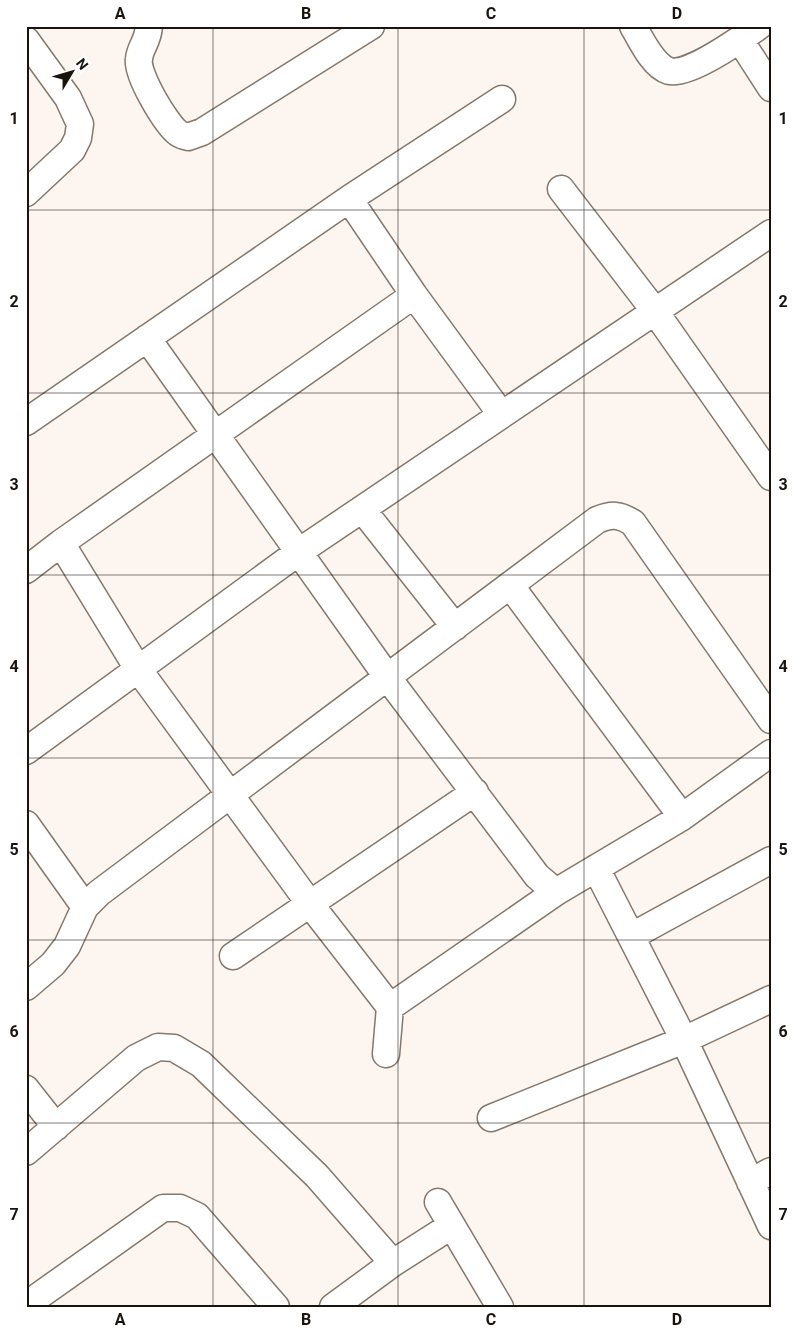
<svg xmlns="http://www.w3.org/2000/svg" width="797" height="1333" font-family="Roboto,sans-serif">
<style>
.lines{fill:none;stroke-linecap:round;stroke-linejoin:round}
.minor-casing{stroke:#86776a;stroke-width:29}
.minor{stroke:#fff;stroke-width:26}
.grid{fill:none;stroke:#1a140f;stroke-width:1;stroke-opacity:0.55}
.neatline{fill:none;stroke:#1a140f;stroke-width:2}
.grid-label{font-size:16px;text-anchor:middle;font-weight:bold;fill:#1a140f}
</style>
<rect width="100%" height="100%" fill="#fdf6f0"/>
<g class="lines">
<defs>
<path id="minor" d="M149 26C148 42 140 47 139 59 136 74 166 124 178 133 180 135 185 136 188 137L202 132 371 26
M633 26C641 40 653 66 669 71 689 76 742 38 759 26
M26 40 68 98 80 124 78 138 72 150 26 193
M740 40 771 88
M561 189 654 310 771 477
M349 199 414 295 501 414
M147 338 388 678 537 876 556 892 682 817 771 753
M26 422 349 199 502 99
M362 509 455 627
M61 543 138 669 310 904 390 1007
M26 570 61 543 414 295
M510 585 682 817
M26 751 300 551 771 233
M26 824 85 907
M596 868 684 1040 771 1226
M632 936 771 860
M233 956 475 792
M26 987 53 964 67 946 85 907 99 893 597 520C612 514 619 514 633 523L771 720
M386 1054 390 1007 556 892
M26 1089 56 1127
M491 1118 684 1040 771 999
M26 1152 136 1058 158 1047 174 1048 201 1064 317 1176 393 1263
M750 1182 771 1171
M438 1202 500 1307
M26 1305 163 1208H180L197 1216 276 1307
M333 1307 393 1263 451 1226"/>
</defs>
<use href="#minor" class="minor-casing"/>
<use href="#minor" class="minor"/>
</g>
<path class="grid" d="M213 26V1307M398 26V1307M584 26V1307M26 210H771M26 393H771M26 575H771M26 758H771M26 940H771M26 1123H771"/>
<rect width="797" height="1333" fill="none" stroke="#ffffff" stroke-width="55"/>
<g transform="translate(72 72) rotate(52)" stroke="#ffffff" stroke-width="4" paint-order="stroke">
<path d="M0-4L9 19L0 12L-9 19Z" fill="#1a140f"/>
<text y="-8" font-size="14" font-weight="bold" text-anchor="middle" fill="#1a140f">N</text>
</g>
<rect x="28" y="28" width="742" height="1278" class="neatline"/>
<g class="grid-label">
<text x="120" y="19">A</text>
<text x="306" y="19">B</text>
<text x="491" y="19">C</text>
<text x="677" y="19">D</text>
<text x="14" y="124">1</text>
<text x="783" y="124">1</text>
<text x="14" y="307">2</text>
<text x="783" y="307">2</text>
<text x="14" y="490">3</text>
<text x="783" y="490">3</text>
<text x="14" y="672">4</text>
<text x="783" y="672">4</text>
<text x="14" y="855">5</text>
<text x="783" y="855">5</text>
<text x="14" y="1037">6</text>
<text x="783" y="1037">6</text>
<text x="14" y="1220">7</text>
<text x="783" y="1220">7</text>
<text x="120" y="1325">A</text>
<text x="306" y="1325">B</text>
<text x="491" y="1325">C</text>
<text x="677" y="1325">D</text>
</g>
</svg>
